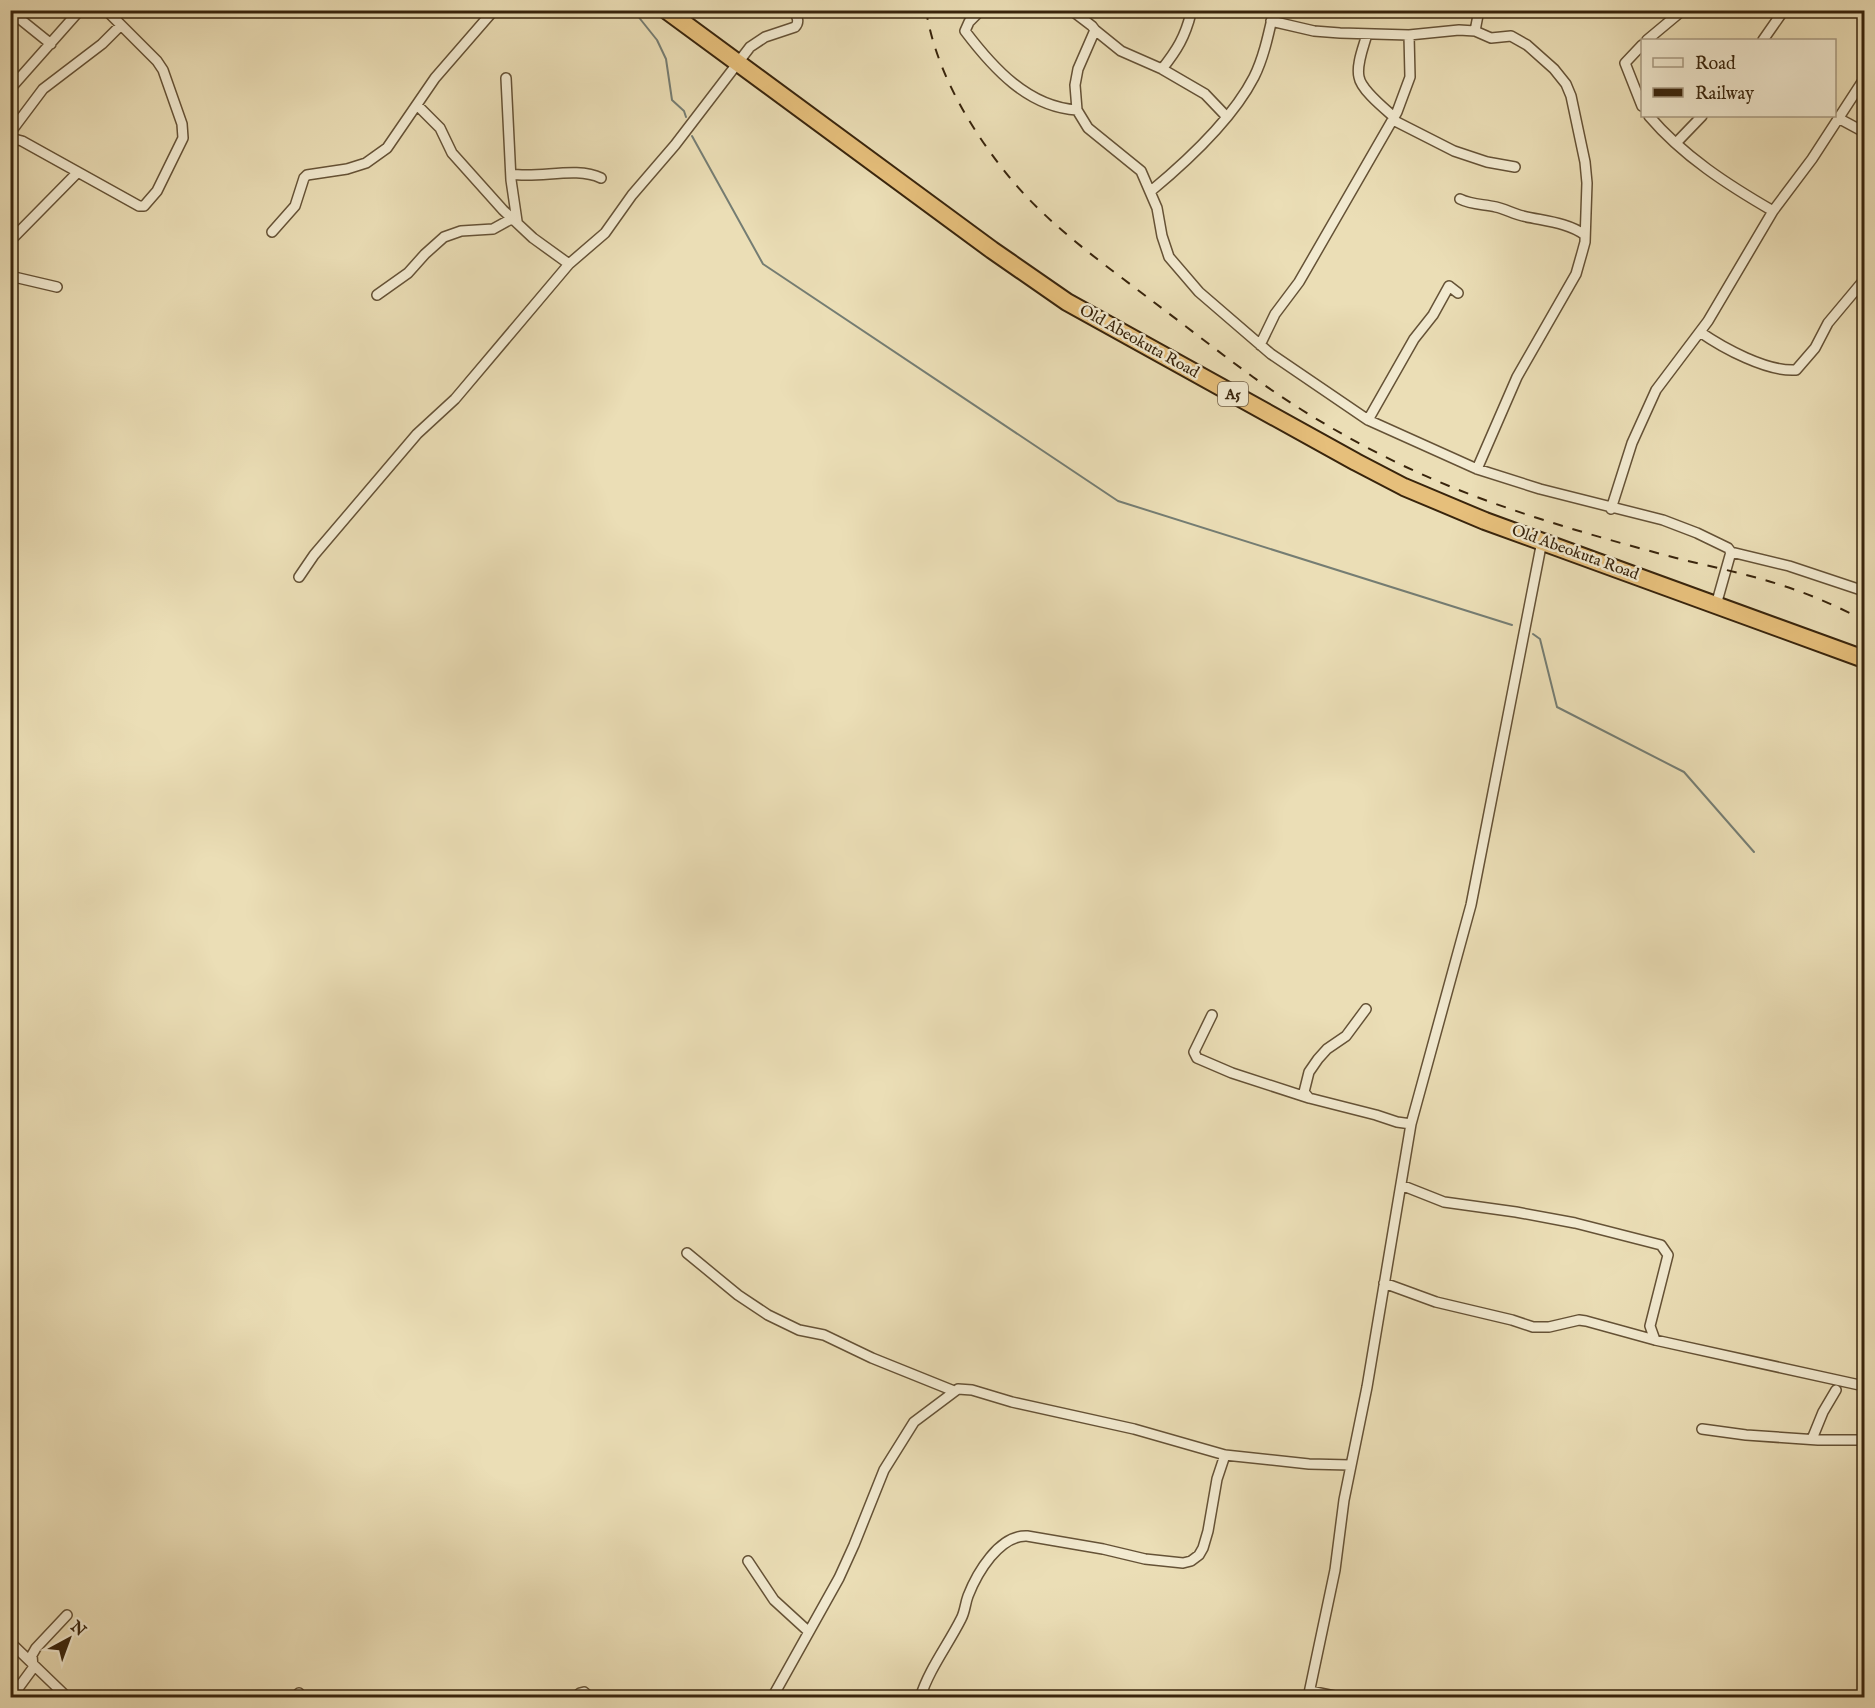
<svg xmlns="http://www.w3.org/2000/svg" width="1875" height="1708" font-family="'IM FELL English',serif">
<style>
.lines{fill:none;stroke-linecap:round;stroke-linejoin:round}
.stream{stroke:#757d73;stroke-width:2}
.street-casing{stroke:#655236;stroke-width:12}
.highway-casing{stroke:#38240c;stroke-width:20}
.street{stroke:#f2ead0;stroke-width:9}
.highway{stroke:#e6bf7b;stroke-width:16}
.rail{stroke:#38240c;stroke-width:2;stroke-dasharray:10 10;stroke-linecap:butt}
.labels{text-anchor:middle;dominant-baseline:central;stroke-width:5;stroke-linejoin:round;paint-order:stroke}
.shield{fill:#f2ead0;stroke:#705f47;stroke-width:1.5}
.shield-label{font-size:15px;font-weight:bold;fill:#38240c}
.street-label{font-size:16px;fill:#38240c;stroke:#f2ead0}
</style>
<rect width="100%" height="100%" fill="#ebdeb6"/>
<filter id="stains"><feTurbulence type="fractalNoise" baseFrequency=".00333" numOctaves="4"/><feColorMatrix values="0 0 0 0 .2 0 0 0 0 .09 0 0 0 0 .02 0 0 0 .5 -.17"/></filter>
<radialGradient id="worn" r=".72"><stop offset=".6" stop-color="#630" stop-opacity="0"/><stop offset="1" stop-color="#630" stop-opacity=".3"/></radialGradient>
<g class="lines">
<path class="stream" d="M633 10 657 40 666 59 672 100 684 111 686 117
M692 136 763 264 1118 501 1512 625
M1533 634 1540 639 1557 707 1684 772 1754 852"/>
<defs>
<path id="street" d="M981 10 969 22 965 31C993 68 1028 107 1077 110
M1071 10 1092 26 1095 30 1078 69 1075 85 1077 110 1088 128 1141 171 1157 208 1162 236 1169 257 1199 292 1271 354 1368 420 1477 469 1540 489 1663 520 1697 533 1728 548 1731 552 1789 566 1864 591
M10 11 51 44
M1271 21 1314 31 1340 33 1409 35 1459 30 1475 31 1491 38 1511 36 1527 45 1554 69 1566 84 1571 96 1585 162 1587 183 1585 242 1582 253 1576 274 1517 377 1477 469
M1095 30 1121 51 1162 69 1205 94 1226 116
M1475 31 1479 10
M1367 34C1364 46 1356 64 1359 77 1361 90 1385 109 1394 117
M1647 40 1683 10
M1763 40 1784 10
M1642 45 1625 63 1642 106
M1162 69C1177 50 1185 37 1191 13
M506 78 511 180 517 221
M10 89 80 10
M417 105 440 128 452 153 503 210 533 238 569 264
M1649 116C1683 156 1728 185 1773 211
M1838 118 1864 132
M1393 120 1454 151 1487 162 1515 167
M10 133 43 89 102 44 121 25
M10 138 22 141 139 206H144L157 191 183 138 182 124 163 70 157 61 106 10
M1676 143 1702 116
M511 174C539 179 576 166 601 178
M1151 191C1186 162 1233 118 1254 77 1264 57 1269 32 1274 10
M1460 199C1472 205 1483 204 1496 207 1505 209 1514 214 1523 216 1543 221 1567 222 1585 235
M272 232 295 206 304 178 307 175 347 169 366 163 387 148 435 78 494 10
M10 241 78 172
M10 276 57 287
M377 295 408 273 425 254 444 237 461 231 493 229 513 218
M1700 332C1723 348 1767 372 1796 370L1815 348 1828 323 1864 280
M1260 345 1275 314 1299 282 1397 112 1410 77 1409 35
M1368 420 1414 339 1433 315 1449 286 1458 293
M1611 509 1632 443 1656 390 1708 321 1773 211 1812 159 1864 79
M299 577 314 555 417 434 455 399 569 264 605 233 632 195 675 145 750 47 765 37 795 27C800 22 797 17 794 10
M1716 605 1731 552
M1366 1009 1346 1036 1327 1049 1318 1059 1309 1072 1304 1092 1309 1098 1376 1115 1397 1122 1411 1124
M1212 1015 1194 1052 1197 1058 1232 1073 1309 1098
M1401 1185 1444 1202 1516 1212 1575 1223 1661 1245 1668 1255 1650 1326 1655 1340
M687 1253 738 1295 768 1315 799 1330 824 1335 872 1358 954 1391
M1384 1283 1436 1302 1512 1320 1533 1327H1549L1579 1320 1586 1321 1655 1340 1864 1386
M1702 1429 1746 1435 1818 1440H1864
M1812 1439 1823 1412 1836 1390
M748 1561 774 1600 809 1632
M10 1642 68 1698
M1310 1691 1344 1698
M11 1698 33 1668 32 1655 36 1648 67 1615
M294 1698 299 1693
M574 1698 580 1693 584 1692 591 1698
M772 1698 839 1578 854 1545 884 1470 914 1422 958 1389 972 1390 1012 1402 1134 1429 1225 1455 1309 1464 1350 1465
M920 1698C929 1669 948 1645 961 1619 965 1612 965 1604 968 1596 977 1573 999 1535 1027 1536L1103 1549 1145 1559 1183 1563 1191 1561 1199 1555 1203 1548 1208 1531 1217 1479 1225 1455
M1308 1698 1335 1570 1344 1500 1367 1387 1411 1124 1471 905 1542 541"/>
<path id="highway" d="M666 10 992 250 1067 302 1356 462 1404 487 1485 521 1864 659"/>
</defs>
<use href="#street" class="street-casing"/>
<use href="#highway" class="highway-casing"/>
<use href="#street" class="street"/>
<use href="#highway" class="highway"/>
<path class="rail" d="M926 10C936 74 975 137 1016 185 1055 230 1108 267 1155 303 1187 327 1220 353 1253 377 1324 428 1403 470 1485 500 1548 523 1612 541 1676 558 1712 567 1748 574 1784 586 1812 595 1838 607 1864 620"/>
</g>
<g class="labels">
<rect class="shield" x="1218" y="382" width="30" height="24" rx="4.5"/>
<g class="shield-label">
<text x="1233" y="394">A5</text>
</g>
<g class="street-label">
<text transform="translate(1139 342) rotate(29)">Old Abeokuta Road</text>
<text transform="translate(1575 553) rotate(20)">Old Abeokuta Road</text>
</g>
</g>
<rect width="1875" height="1708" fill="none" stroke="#ebdeb6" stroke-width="36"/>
<rect x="12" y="12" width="1851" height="1684" fill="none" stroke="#38240c" stroke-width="3"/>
<rect x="18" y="18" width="1839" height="1672" fill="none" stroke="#38240c" stroke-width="1.5"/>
<rect x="1641" y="39" width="195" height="78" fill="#f2ead0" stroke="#a89b82" stroke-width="1.5"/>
<rect x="1653" y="58" width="30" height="9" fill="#f2ead0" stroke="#a89b82" stroke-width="1.5"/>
<text x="1695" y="69" font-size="18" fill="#38240c">Road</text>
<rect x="1653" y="88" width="30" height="9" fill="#38240c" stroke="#a89b82" stroke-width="1.5"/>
<text x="1695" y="99" font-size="18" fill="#38240c">Railway</text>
<g transform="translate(69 1639) rotate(41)" stroke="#f2ead0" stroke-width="4.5" paint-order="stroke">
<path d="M0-4.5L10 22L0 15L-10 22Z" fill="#38240c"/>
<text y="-9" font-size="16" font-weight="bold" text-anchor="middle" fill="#38240c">N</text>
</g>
<rect width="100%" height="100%" filter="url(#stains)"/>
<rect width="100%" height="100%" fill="url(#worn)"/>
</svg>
